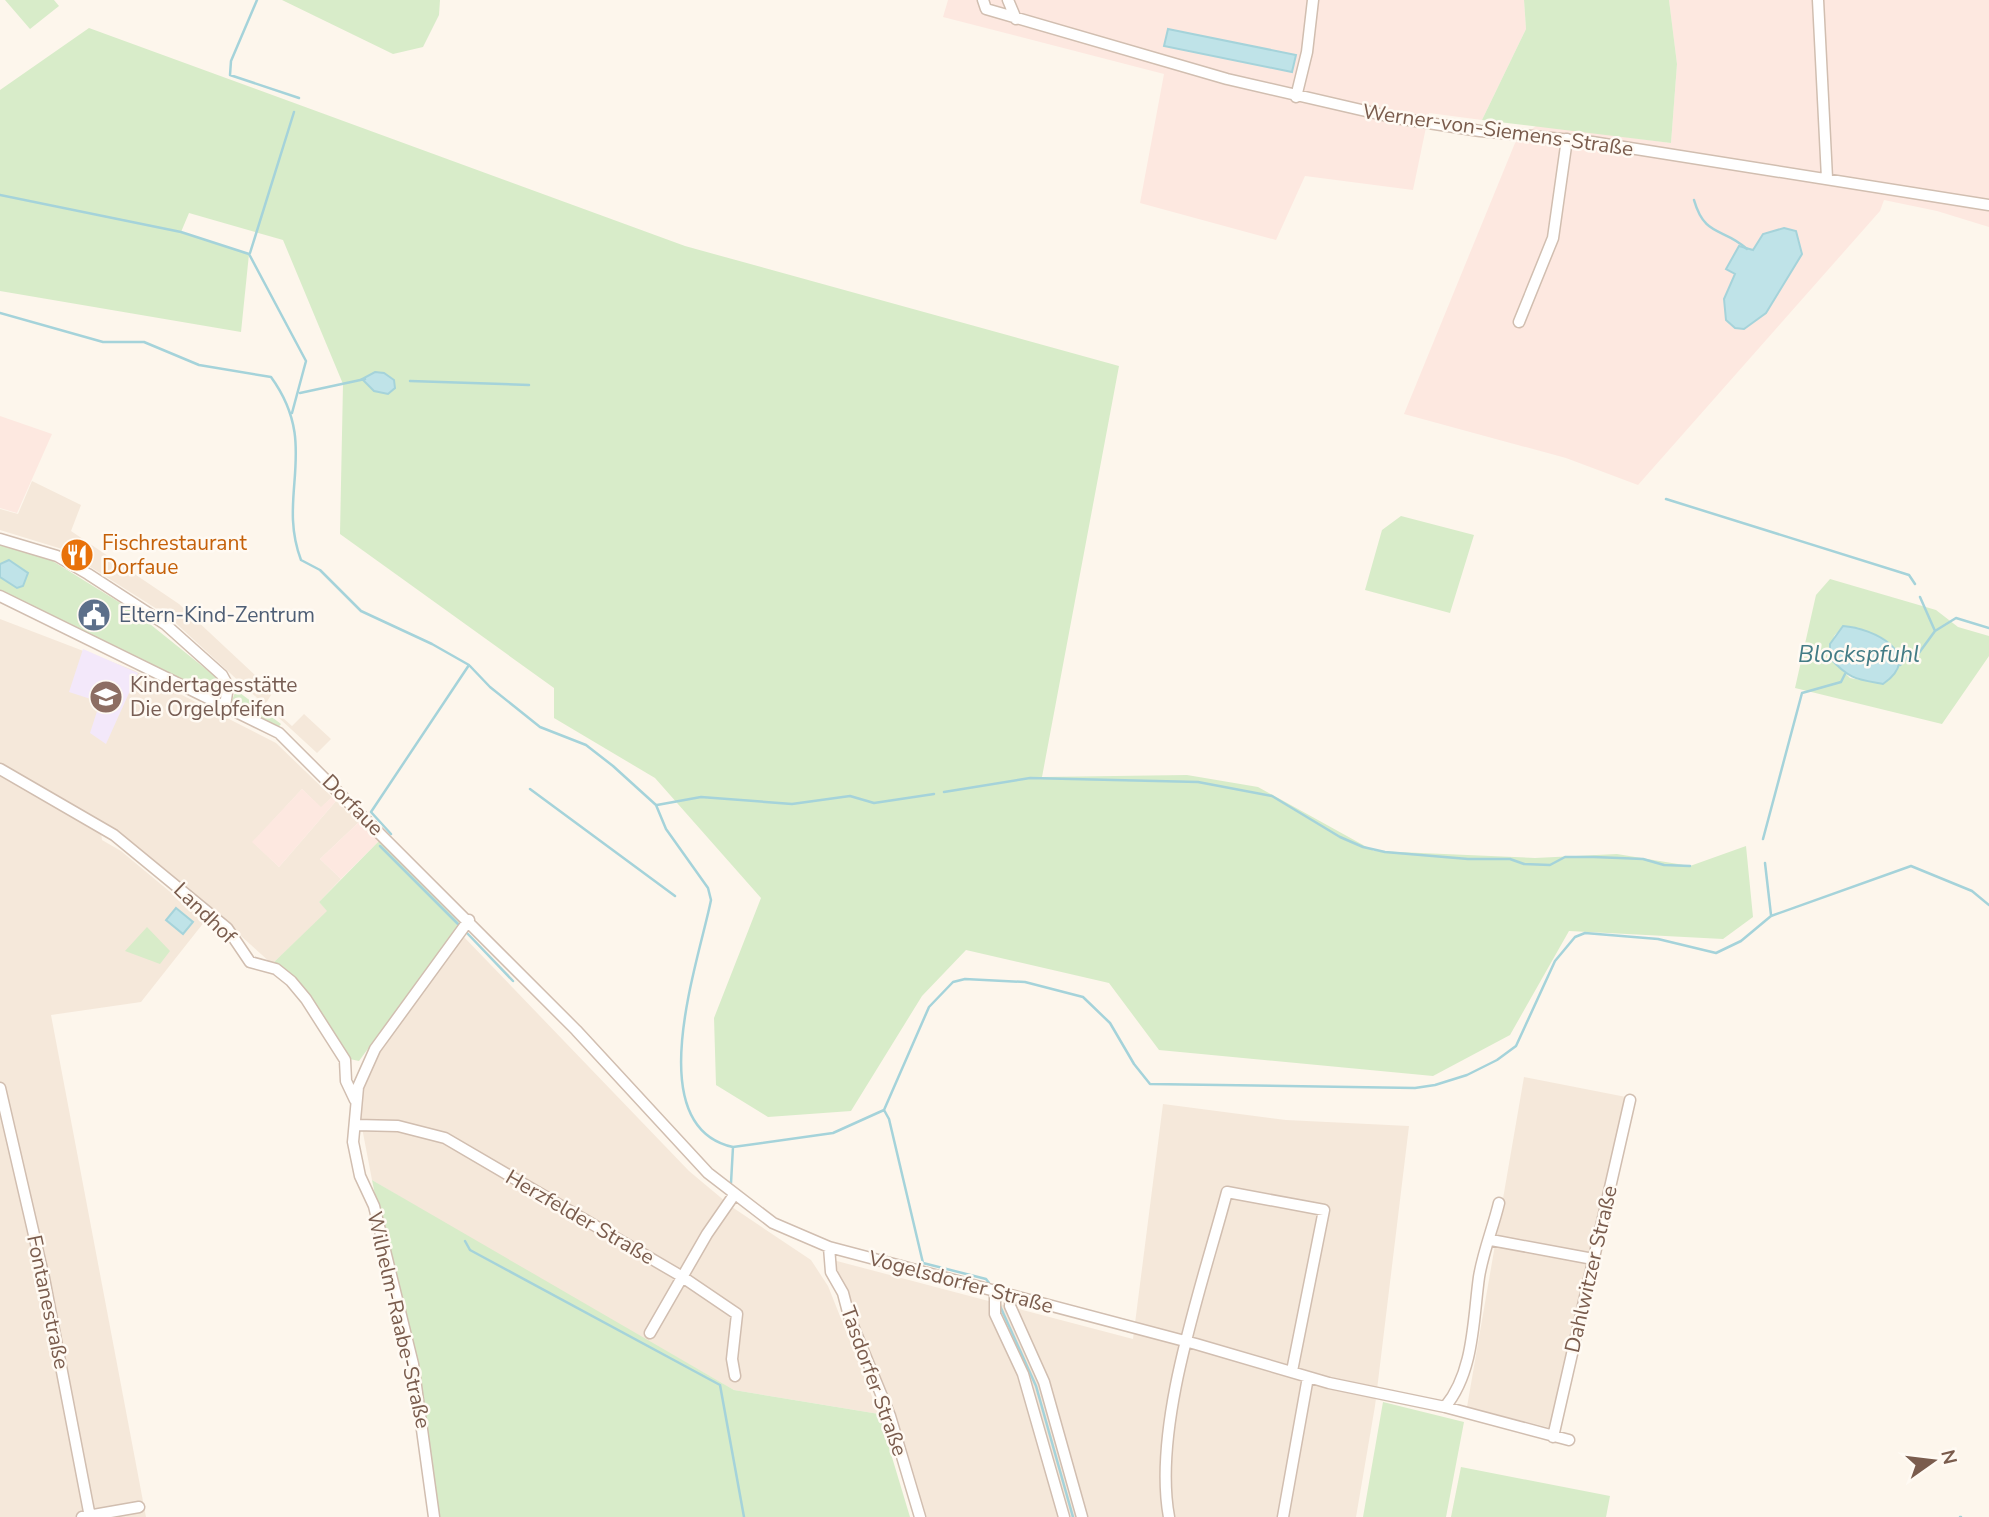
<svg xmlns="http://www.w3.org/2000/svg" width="1989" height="1517" font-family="'Nunito Sans',sans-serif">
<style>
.residential{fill:#f5e8da}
.commercial{fill:#fde8e0}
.education{fill:#f3e8fa}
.green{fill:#d8ecc9;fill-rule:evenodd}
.water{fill:#bfe3e8;stroke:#a5d3da;stroke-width:2}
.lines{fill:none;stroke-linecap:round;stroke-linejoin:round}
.stream{stroke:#a5d3da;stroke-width:2.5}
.minor-casing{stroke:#d1beb0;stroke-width:13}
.minor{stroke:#fff;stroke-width:10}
.labels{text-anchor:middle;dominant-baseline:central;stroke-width:5;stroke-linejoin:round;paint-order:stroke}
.street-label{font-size:21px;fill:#7a5c4d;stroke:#fffaf3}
.food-label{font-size:21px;fill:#c56008;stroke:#fffaf3;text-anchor:start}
.service-label{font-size:21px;fill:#4e5e75;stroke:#fffaf3;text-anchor:start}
.education-label{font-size:21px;fill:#785e54;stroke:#fffaf3;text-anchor:start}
.water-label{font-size:23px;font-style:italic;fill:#437c86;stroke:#fffaf3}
</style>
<rect width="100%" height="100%" fill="#fdf6ec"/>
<path class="residential" d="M32 481 81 505 71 531 179 604 273 692 266 703 292 726 304 714 331 739 317 753 168 616 62 549 0 530V509L18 514Z
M0 619 133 670 276 743 332 797 321 808 302 789 253 842 279 867 336 801 359 822 320 859 341 879 319 902 328 911 272 964 200 899 100 825 102 840 121 851 205 921 141 1002 51 1015 146 1517H0Z
M463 936 689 1171 732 1207 811 1260 828 1286 879 1414 734 1390 492 1252 372 1180 359 1112 364 1076 375 1055Z
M1524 1077 1626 1097 1551 1428 1467 1407Z
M1163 1104 1286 1120 1409 1126 1375 1406 1356 1517H923L886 1393 833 1260 1133 1339Z"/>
<path class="commercial" d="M948 0H1524L1526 29 1482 120 1429 113 1413 190 1305 176 1276 240 1140 203 1164 74 943 17Z
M1669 0H1989V227L1937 211 1884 200 1880 211 1638 485 1566 458 1404 414 1515 143 1537 125 1671 143 1677 64Z
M0 416 52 434 17 513 0 508Z
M302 789 321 807 332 797 336 801 279 867 252 842Z
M359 822 379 841 341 879 320 859Z"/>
<path class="education" d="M83 649 138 673 106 744 90 733 100 702 69 692Z"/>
<path class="green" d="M5 0H54L59 6 30 29Z
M282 0H440L439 15 423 47 393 54Z
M1524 0H1669L1677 64 1671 143 1482 120 1526 29Z
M89 28 685 246 1119 366 1042 777 1187 775 1258 787 1374 851 1535 858 1617 854 1690 866 1746 846 1753 917 1723 939 1569 931 1510 1035 1433 1076 1159 1050 1109 983 966 950 922 996 851 1111 768 1117 716 1085 714 1018 761 898 655 778 554 718V688L340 534 343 384 283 240 189 213 181 232 249 254 241 332 0 291V90Z
M1401 516 1474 535 1450 613 1365 590 1382 530Z
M0 545 51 560 135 612 217 678 222 684 225 702 0 591Z
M1830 579 1936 610 1958 627 1989 636V656L1942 724 1795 688 1816 595ZM1843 626 1860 628 1883 684 1850 678 1830 658 1834 636Z
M236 690 281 724 277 729 231 703Z
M379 841 460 923 359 1061 345 1058 312 1004 272 964 327 911 319 902Z
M147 927 170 951 160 964 125 951Z
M372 1180 734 1390 879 1414 910 1517H440Z
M1383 1402 1464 1422 1446 1517H1363Z
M1461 1467 1610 1496 1606 1517H1451Z"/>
<path class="water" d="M1168 29 1296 55 1292 72 1164 46Z
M1784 228 1796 231 1802 254 1766 313 1744 329 1735 328 1726 320 1724 299 1735 274 1726 269 1739 246 1753 250 1763 234Z
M375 372 384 373 394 380 395 388 388 394 374 391 362 379Z
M9 560 28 573 23 586 17 588 0 577V564Z
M1843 626C1873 628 1926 654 1883 684 1856 679 1849 679 1830 658V644Z
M176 908 193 922 183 934 166 920Z"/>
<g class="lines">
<path class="stream" d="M257 0 231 61 230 75 299 98
M0 195 181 232 249 254 306 361 292 413
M1694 200C1705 238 1723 227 1747 249
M250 253 294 112
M0 313 103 342H144L199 365 271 377C321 446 276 494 301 560L320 570 361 611 432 644 469 665 490 687 540 727 586 745 613 766 656 805 666 829 708 888 711 900C699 961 639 1126 733 1147L833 1133 884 1110 929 1007 953 982 965 979 1025 982 1083 997 1110 1023 1134 1064 1150 1084 1415 1088 1435 1085 1467 1075 1497 1060 1516 1046 1555 961 1575 937 1585 933 1658 939 1716 953 1741 941 1771 916 1911 866 1972 891 1989 905
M410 381 529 385
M300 393 365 379
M1666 499 1909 575 1915 584
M1920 597 1935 631
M1900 665 1907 658 1913 661 1935 631 1956 618 1989 628
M530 789 675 896
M944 792 1030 778 1198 782 1272 796 1340 837 1363 847 1385 852 1468 859H1510L1524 864 1550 865 1565 857H1594L1643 859 1664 865 1690 866
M657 805 701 797 792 804 850 796 874 803 934 794
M391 834 371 812 469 665
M1763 839 1802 693 1841 682 1845 674
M380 846 458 924
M1765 863 1771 915
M467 933 513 981
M884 1110 889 1119 923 1263 986 1279 989 1283
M731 1183 733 1147
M465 1241 470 1250 720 1385 744 1517
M1000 1306 1036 1386 1073 1517
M1960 1517H1961"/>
<defs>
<path id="minor" d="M983 0 986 9 1227 79 1396 118 1480 131 1592 142 1989 205
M1008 0 1016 19
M1818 0 1827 178
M1296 97 1307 52 1313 0
M1519 322 1553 238 1567 139
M0 539 57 556 88 574 165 624 222 675 228 686 225 706
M0 596 279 733 576 1030 708 1173 773 1223 829 1247 1196 1344 1329 1383 1445 1407 1569 1440
M0 769 114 835 227 928 250 962 276 969 291 981 306 999 345 1060 346 1081 355 1100
M0 1088 44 1278 90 1517
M356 1125 398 1126 445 1138 681 1276 737 1314 732 1359 735 1376
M1491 1240 1593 1259
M829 1247 831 1272 843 1293 849 1316 890 1416 920 1517
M995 1290V1314L1023 1374 1064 1517
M1011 1295 1010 1306 1044 1382 1082 1517
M650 1333 707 1234 734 1195
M1445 1407C1474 1372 1473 1320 1479 1277 1483 1252 1493 1228 1499 1203
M1553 1437 1630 1100
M82 1517 139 1507
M434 1517 413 1364 374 1206 360 1176 353 1142 358 1087 375 1049 469 920
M1169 1517C1152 1425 1203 1283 1227 1192L1324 1210 1292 1371
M1283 1517 1308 1377"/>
</defs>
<use href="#minor" class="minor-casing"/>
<use href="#minor" class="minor"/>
</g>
<defs>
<symbol id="restaurant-disc" viewBox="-11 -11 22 22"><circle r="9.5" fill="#e8710a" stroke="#fffaf3"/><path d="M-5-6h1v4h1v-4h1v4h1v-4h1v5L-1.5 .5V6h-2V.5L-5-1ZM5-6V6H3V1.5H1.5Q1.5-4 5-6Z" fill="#fff"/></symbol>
<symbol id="civic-disc" viewBox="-11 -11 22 22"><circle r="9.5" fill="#5c6f8a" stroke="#fffaf3"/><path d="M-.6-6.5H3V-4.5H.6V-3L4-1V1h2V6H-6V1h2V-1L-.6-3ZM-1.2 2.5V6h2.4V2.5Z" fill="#fff"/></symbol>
<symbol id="school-disc" viewBox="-11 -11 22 22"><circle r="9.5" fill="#8d6e63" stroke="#fffaf3"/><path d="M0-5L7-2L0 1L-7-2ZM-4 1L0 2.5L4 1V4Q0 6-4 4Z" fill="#fff"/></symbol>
</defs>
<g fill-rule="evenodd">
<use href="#restaurant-disc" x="58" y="536" width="38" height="38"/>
<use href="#civic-disc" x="75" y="596" width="38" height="38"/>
<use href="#school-disc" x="87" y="678" width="38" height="38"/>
</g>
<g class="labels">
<g class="street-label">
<text transform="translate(1498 130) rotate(8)">Werner-von-Siemens-Straße</text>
<text transform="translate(353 805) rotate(45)">Dorfaue</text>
<text transform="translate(205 913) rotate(44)">Landhof</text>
<text transform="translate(580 1217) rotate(30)">Herzfelder Straße</text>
<text transform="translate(1591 1269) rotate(-77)">Dahlwitzer Straße</text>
<text transform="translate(961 1282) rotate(15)">Vogelsdorfer Straße</text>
<text transform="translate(48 1302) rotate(78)">Fontanestraße</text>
<text transform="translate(399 1320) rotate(77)">Wilhelm-Raabe-Straße</text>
<text transform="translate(874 1381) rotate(70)">Tasdorfer Straße</text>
</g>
<g class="food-label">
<text x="102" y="543">Fischrestaurant<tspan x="102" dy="24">Dorfaue</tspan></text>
</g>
<g class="service-label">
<text x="119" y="615">Eltern-Kind-Zentrum</text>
</g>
<g class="education-label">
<text x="130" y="685">Kindertagesstätte<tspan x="130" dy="24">Die Orgelpfeifen</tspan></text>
</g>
<g class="water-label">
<text x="1859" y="654">Blockspfuhl</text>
</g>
</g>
<g transform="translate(1933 1461) rotate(76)" stroke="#fffaf3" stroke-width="5" paint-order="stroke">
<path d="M0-5L12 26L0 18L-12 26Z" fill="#7a5c4d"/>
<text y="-10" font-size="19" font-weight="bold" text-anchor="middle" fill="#7a5c4d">N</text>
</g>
</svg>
